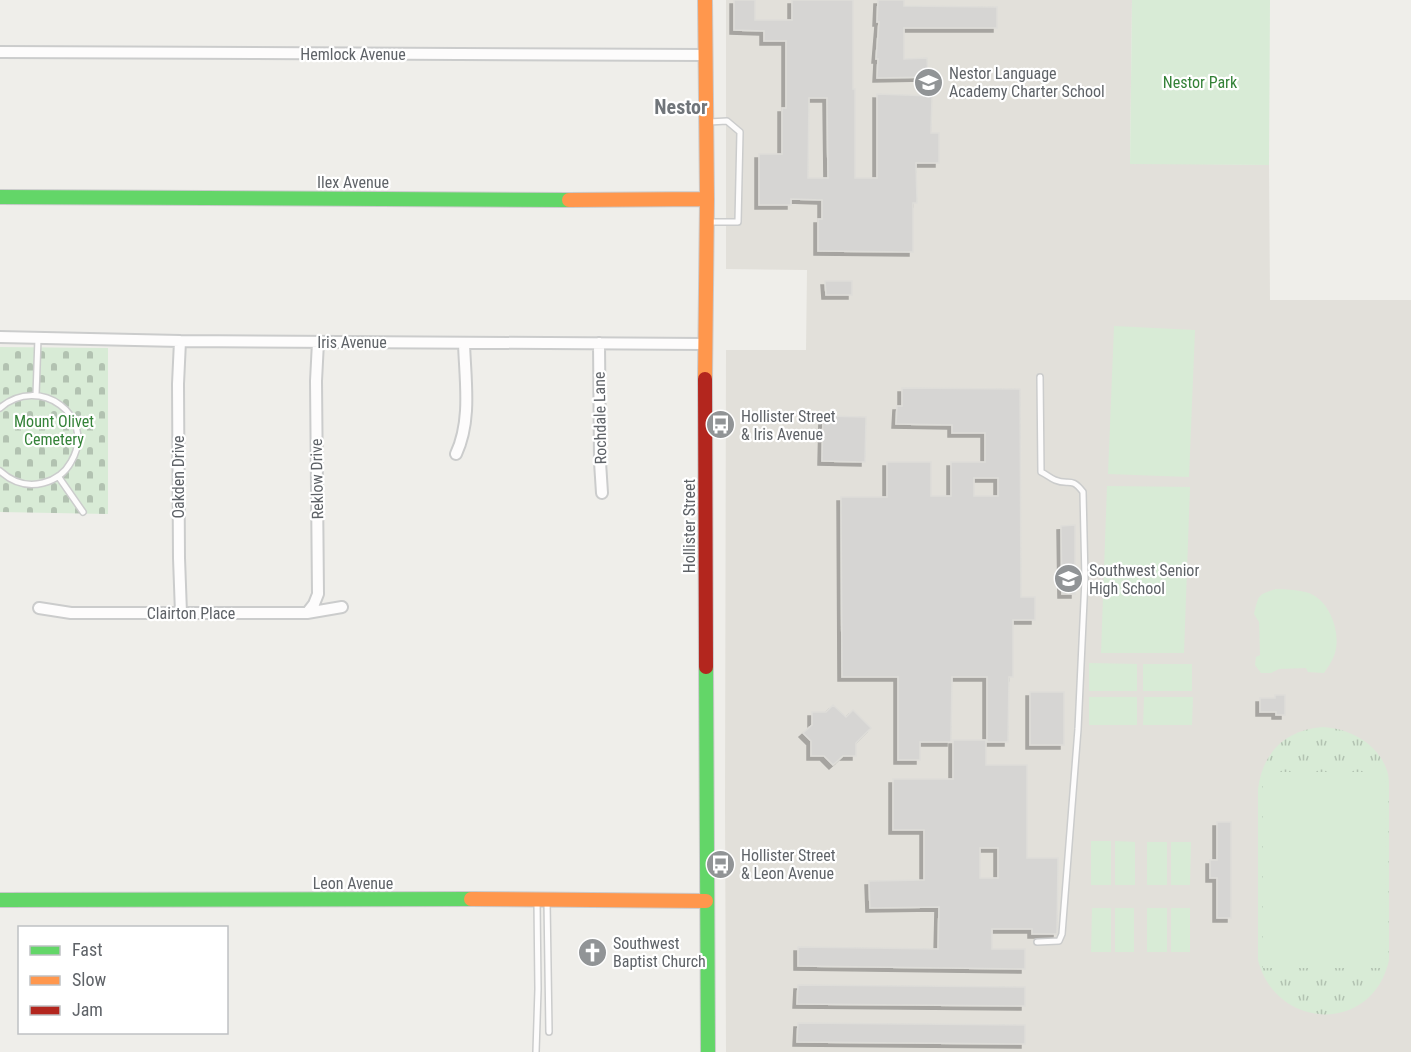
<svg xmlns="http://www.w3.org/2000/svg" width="1411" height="1052" font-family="'Roboto Condensed',sans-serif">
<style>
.education{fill:#e2e0da}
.grass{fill:url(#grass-tufts)}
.cemetery{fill:url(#cemetery-stones)}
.park{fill:#d8ebd6}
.building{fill:#d6d5d3;stroke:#deddd9;stroke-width:1.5;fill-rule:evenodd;filter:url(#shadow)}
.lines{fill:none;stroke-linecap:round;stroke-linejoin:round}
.lane-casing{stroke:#cbcccc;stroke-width:8}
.street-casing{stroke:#cbcccc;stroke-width:14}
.fast-casing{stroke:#cacacb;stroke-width:16}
.slow-casing{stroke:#cacacb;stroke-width:16}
.jam-casing{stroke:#cacacb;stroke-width:16}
.lane{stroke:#fdfcfc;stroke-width:5}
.street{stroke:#fdfcfc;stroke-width:10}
.fast{stroke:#63d668;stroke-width:14}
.slow{stroke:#ff974d;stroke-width:14}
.jam{stroke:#b3261e;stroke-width:14}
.labels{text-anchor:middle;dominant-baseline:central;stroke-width:4.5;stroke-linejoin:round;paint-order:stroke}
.street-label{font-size:16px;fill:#5f6368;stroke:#fff}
.poi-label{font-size:16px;fill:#5f6368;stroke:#fff;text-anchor:start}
.park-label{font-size:16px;fill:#348238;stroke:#fff}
.quarter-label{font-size:20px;font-weight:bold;fill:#70757a;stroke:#fff}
</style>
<defs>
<pattern id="grass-tufts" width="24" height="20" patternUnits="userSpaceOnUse" patternTransform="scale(1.5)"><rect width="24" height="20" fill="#d8ebd6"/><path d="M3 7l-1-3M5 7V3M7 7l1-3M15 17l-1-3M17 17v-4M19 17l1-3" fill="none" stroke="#b2c2b1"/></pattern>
<pattern id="cemetery-stones" width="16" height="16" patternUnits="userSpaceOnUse" patternTransform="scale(1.5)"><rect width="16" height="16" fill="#d8ebd6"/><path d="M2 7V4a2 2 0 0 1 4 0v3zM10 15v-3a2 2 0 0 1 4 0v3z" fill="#b2c2b1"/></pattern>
<filter id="shadow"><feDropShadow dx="-4" dy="4" stdDeviation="0" flood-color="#0004"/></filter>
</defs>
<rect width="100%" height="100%" fill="#efeeea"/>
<path class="education" d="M726 0H1132L1130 163 1269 165 1270 300H1411V1052H726L725 807 726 350H806L807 270 726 269Z"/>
<path class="grass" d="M1323 727C1352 729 1380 745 1388 774 1389 779 1389 784 1389 789V960C1373 1034 1276 1031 1258 960V789C1263 751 1286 730 1323 727Z"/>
<path class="cemetery" d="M0 347 108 348V514L0 512Z"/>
<path class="park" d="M1132 0H1270L1269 165 1130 164Z
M1114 326 1195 330 1189 477 1108 474Z
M1107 486 1190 487 1184 653H1101Z
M1276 589C1287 589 1298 590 1309 593 1330 601 1341 632 1335 653 1333 660 1328 667 1324 673L1308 672 1306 668 1279 669 1271 673H1261L1255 665 1256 657 1260 655 1259 622 1254 614C1259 595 1257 595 1276 589Z
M1089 663 1137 664V691H1089Z
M1143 664H1192V691H1143Z
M1089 697H1137V725H1089Z
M1144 697H1193L1192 725H1143Z
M1263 772H1385L1386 968H1263Z
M1091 841H1111V885H1091Z
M1115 841 1135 842V885H1115Z
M1147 842H1167V885H1147Z
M1171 842H1191L1190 885H1171Z
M1092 908H1111V952H1091Z
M1115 908H1134V952H1115Z
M1147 908H1167V952H1147Z
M1171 908H1190V952H1171Z"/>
<path class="building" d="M734 0H755V20H792V0H853V89H855V178H877V94L932 96 931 133H939V163H916L917 203H913V252L818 251V219H822V200L791 199V205H759V154H782V108H786V41H764V31L734 30ZM809 98H827L828 178H808Z
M878 0H904V6L997 7V28H904V59L927 58 928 77 877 78 878 59H876L879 22H877Z
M825 281H852V295H826Z
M902 388 1020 389 1021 597H1035V620H1013V677H1009L1008 742H987V677H952L951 742H920V760H898V677H842L841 497H887V462H931V496H951V462H985V433H952V425L896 424 897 406H902ZM974 478H998V496H974Z
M823 416 866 417 865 462 822 461Z
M1075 525V594H1062L1061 526Z
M1030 692H1064V745H1030Z
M1275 695H1285V715H1276V712H1260V698H1275Z
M833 705 846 717 853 710 871 728 856 743V756H843L833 765 824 756H811V741L803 733 812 725V712H826Z
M953 740H986V765H1027V858H1058L1057 934H1032V929H992V949H1025V969L798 966V947L938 949 939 907 870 908 869 881 924 880V830H893V779H953ZM980 848H998V878H980Z
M1217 822H1231V918H1217V878H1210V860H1217Z
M798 985 1025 987V1006L797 1004Z
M798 1023 1025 1025V1044L797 1042Z"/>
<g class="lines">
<defs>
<path id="lane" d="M708 222H738L740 132 727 121 709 122
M36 395 38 338
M0 408C39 374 98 416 71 462 65 473 55 480 43 483 27 487 12 482 0 471
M58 476 83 512
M547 901 549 1032
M1037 942 1059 941 1062 934 1078 729 1085 579 1083 492C1071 476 1069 486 1055 480 1050 478 1046 474 1041 472L1040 377
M536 1052 538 989 537 901"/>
<path id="street" d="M0 52 706 55
M0 337 180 341 705 344
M180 341 178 384 179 558 181 613
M599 343 600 462 602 493
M456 454C472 420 465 379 464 343
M39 608 71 613H307L342 607
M307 613 314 604 318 594 316 381 318 342"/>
<path id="fast" d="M0 197 569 200
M706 667 708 1052
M0 900 471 899"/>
<path id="slow" d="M705 0 707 199 705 379
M569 200 707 199
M471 899 706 901"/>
<path id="jam" d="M705 379 706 667"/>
</defs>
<use href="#lane" class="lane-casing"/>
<use href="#street" class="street-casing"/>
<use href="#fast" class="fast-casing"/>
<use href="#slow" class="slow-casing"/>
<use href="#jam" class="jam-casing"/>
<use href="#lane" class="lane"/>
<use href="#street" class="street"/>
<use href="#fast" class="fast"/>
<use href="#slow" class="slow"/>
<use href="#jam" class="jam"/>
</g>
<defs>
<symbol id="school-disc" viewBox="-11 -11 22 22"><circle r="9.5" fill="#919496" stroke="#fff"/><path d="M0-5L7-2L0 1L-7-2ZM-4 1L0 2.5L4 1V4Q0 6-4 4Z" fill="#fff"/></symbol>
<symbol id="bus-disc" viewBox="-11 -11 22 22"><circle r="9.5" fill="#919496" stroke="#fff"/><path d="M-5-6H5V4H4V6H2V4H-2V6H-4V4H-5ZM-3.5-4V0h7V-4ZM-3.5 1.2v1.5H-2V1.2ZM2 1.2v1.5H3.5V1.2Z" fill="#fff"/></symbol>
<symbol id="church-disc" viewBox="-11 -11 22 22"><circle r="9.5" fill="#919496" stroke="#fff"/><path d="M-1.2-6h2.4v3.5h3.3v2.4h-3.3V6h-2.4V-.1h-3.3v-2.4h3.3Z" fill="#fff"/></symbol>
</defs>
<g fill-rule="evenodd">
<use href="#school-disc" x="912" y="66" width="33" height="33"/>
<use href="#bus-disc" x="704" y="408" width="33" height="33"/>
<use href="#school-disc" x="1052" y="562" width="33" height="33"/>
<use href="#bus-disc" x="704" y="848" width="33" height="33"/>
<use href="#church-disc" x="576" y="936" width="33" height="33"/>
</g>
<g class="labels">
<g class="street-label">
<text x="353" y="54">Hemlock Avenue</text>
<text x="353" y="182">Ilex Avenue</text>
<text x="352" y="342">Iris Avenue</text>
<text transform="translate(600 418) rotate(-91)">Rochdale Lane</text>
<text transform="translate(178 477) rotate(-90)">Oakden Drive</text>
<text transform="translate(317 479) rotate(-91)">Reklow Drive</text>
<text transform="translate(689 526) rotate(-90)">Hollister Street</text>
<text x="191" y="613">Clairton Place</text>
<text x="353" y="883">Leon Avenue</text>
</g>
<g class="poi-label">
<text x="949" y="73">Nestor Language<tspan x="949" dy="18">Academy Charter School</tspan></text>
<text x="741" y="416">Hollister Street<tspan x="741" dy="18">&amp; Iris Avenue</tspan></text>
<text x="1089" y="570">Southwest Senior<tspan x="1089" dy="18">High School</tspan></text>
<text x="741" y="855">Hollister Street<tspan x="741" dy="18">&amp; Leon Avenue</tspan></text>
<text x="613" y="943">Southwest<tspan x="613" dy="18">Baptist Church</tspan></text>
</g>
<g class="park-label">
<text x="1200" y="82">Nestor Park</text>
<text x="54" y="421">Mount Olivet<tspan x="54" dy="18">Cemetery</tspan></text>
</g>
<g class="quarter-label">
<text x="681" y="107">Nestor</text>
</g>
</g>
<rect x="18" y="926" width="210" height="108" fill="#ffffff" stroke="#bfc1c3" stroke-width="1.5"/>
<rect x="30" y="946" width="30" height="9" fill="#63d668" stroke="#bfc1c3" stroke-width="1.5"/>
<text x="72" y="956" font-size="18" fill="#5f6368">Fast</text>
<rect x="30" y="976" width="30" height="9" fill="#ff974d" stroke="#bfc1c3" stroke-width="1.5"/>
<text x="72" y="986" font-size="18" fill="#5f6368">Slow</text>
<rect x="30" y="1006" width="30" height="9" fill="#b3261e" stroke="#bfc1c3" stroke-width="1.5"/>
<text x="72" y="1016" font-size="18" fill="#5f6368">Jam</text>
</svg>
